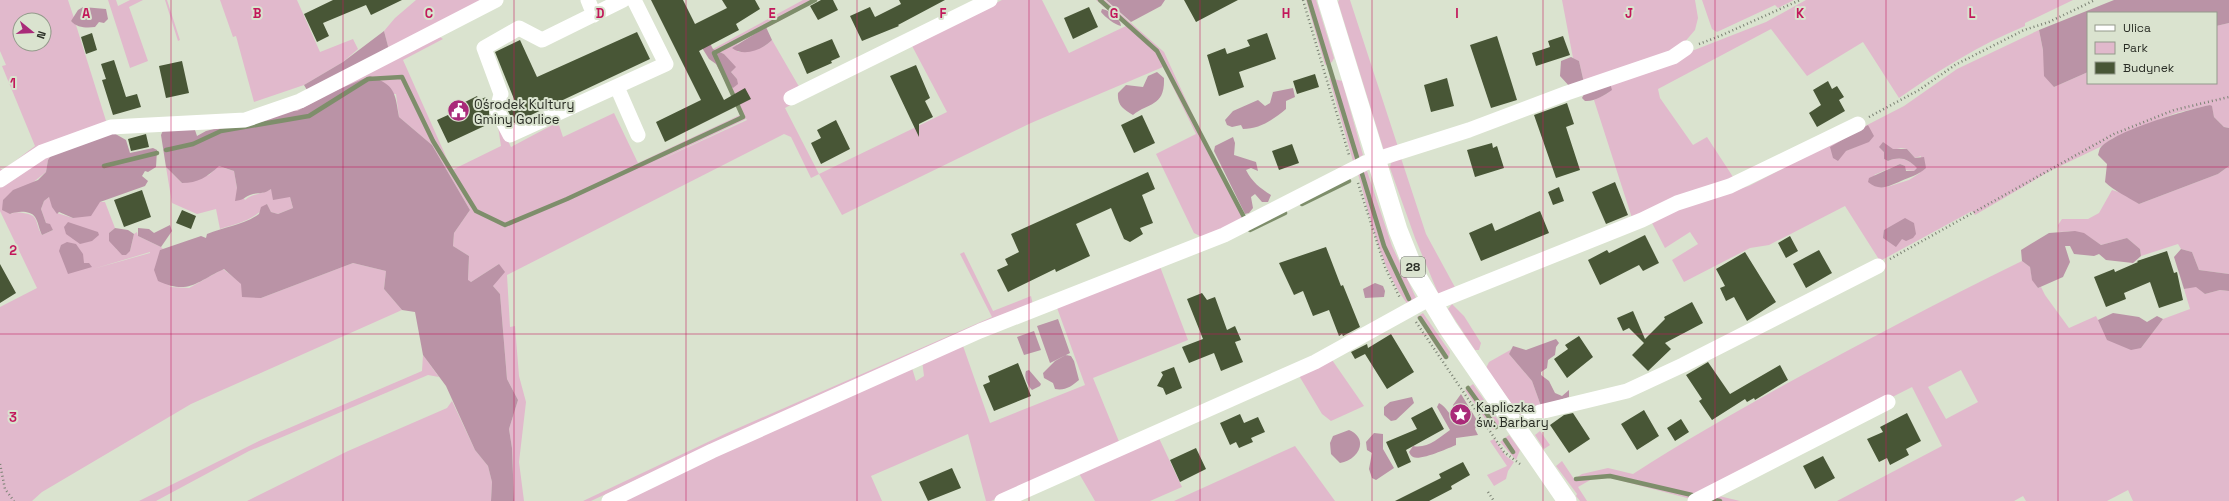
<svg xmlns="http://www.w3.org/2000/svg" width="2229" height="501" font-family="'Space Grotesk',sans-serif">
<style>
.green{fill:#e1b9cc;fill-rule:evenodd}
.forest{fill:#ba93a6}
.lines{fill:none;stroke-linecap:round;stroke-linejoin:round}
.stream{stroke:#7e8e6b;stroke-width:4.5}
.building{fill:#485636}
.path{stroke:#7a8173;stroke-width:2.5;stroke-dasharray:1 3;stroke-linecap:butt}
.minor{stroke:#fff;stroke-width:15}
.major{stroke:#fff;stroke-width:19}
.grid{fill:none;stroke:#c2185b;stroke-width:1;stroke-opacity:0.55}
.labels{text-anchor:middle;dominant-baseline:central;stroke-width:4;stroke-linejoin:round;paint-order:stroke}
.shield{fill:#dae3cf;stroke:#5e6458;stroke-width:1}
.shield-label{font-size:12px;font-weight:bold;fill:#292d25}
.poi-label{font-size:13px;fill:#292d25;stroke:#dae3cf;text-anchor:start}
.grid-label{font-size:13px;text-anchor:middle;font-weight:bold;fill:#c2185b;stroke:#dae3cf;stroke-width:4;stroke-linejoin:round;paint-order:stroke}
</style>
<rect width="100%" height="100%" fill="#dae3cf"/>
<path class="green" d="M0 0H68L74 18 71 21 76 25 107 124 0 173V168L3 170 35 146 2 66 6 65 0 51ZM20 20H44V44H20Z
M108 0H116L118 6 130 0H143L129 7 148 61 130 68Z
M165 0H167L180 40 178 41Z
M220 0H297L320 52 353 39 358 49 343 62 304 85 254 102 236 36 233 37Z
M416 0H486L389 50 384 31 395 18Z
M803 0H818L737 44 738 52C752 50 762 50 772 40L805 97 785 108 819 174 947 112 911 44 1002 0H1042L1069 53 1126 26 1096 0H1105L1164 52 1204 139 1246 220 1202 237 1194 233 1156 154 1196 134 1163 67 1031 123 842 215 819 174 811 178 791 137 784 134 507 275 510 327 515 326 519 376 526 402 519 462 524 501H514L512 448 509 429 518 400 507 379 500 294 493 286 499 264 471 282 468 281 469 256 453 246 454 233 470 210 432 145 399 117 396 94 330 93 297 111 288 110 440 37 443 39 403 60 452 170 501 146 497 120 511 147 558 122 563 137 614 113 638 163 740 115 727 85 733 88 737 79 731 72 735 67 724 54 713 49ZM746 119 747 120 647 166Z
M1306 0H1316L1334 58 1332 62 1325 65Z
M1339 0H1350L1399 150 1384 151 1338 2Z
M1562 0H1695L1698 18 1695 30 1677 51 1584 83 1579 61 1573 58Z
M1702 0H1794L1778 8 1775 5 1717 32 1712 29Z
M1806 0H2073L2025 23V26C1979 45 1939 70 1899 98L1863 42 1807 76 1771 29 1658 89 1660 98 1693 145 1707 137 1735 180 1632 218 1594 100 1608 93 1610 83 1766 22Z
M2229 23V128L2224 127 2214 117 2212 107 2210 105 2176 113 2113 138 2100 147 2050 171 1975 215 1972 211 1880 261 1845 206 1769 245 1750 248 1684 282 1672 260 1698 244 1690 232 1665 248 1652 223 1684 206 1749 186 1904 106 1957 69 2039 30 2043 50 2054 87 2088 72V83H2216V26ZM1868 125 1860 145 1846 151ZM1901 148 1907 149 1915 158 1921 156 1920 173 1909 180 1887 187 1874 175 1900 164 1905 166V170L1914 171 1918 168C1907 159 1901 156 1888 161L1884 159V152Z
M1329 78 1342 81 1363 155 1353 161Z
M55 149 48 160 46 172 31 184 10 214C15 212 18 212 23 213 40 215 34 222 42 235L53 230 46 223 41 209 44 201 49 197 57 213 73 218 100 202H105L115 228 109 233V241L114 244 117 250 130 251 134 234 137 232 138 236 161 247 163 249 160 250 170 287 189 288 223 269 261 298 353 263 386 271 384 289 402 310 191 404 42 492 32 501H0V307L37 288 0 211V186ZM150 253 93 269 150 252Z
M1401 158 1426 234 1457 291 1445 296 1438 293 1415 238 1390 168 1391 163Z
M218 166 234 171 237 188 245 200C252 193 262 195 271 189L290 197 293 208 278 214 271 212 267 204C254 221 239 223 220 229L216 209 197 214 172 203 166 167 182 183 209 175Z
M2229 166V274L2199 270 2192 252 2181 249 2178 244 2141 256 2140 249 2127 238 2101 245C2084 233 2080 230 2059 232L2058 225 2062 219H2088L2099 213 2112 190 2125 194 2139 204 2218 174Z
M1367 171 1392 246 1416 298 1409 306C1381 271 1370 216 1358 174Z
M964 252 993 311 1031 296 1033 305 728 437 591 501H583L727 433 992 317 960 254Z
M2022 261 2030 267 2032 278 2038 288 2041 287 2045 295 2069 328 2096 316 2098 320 2141 348 2163 319 2190 309 2184 289 2196 286 2205 294 2220 290 2229 291V501H2133L2128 490 2107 501H2026L2023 496 2014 501H1837L1942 446 1912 387 1691 499 1607 477 1592 479 1578 487 1587 501H1580L1576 496 1577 494 1556 466 1562 461 1574 479 1582 474 1608 468 1633 474C1682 442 1733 414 1784 385 1863 342 1942 300 2022 261ZM1961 370 1978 402 1946 419 1928 387Z
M1159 264 1188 340 1093 378 1120 444 991 501H986L968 434 871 476 882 501H618L912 368 916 381 924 376 922 360 962 343 990 423 1085 385 1056 305Z
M1452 304 1464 316 1481 343 1479 350H1475L1448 309Z
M1423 313 1450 352 1449 357 1444 359 1417 317Z
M1512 349 1509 354 1532 381 1541 406 1529 409 1523 415H1520L1486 368 1489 362Z
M423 355 439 377 428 375 249 451 156 501H139L261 440 422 371Z
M1330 357 1364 406 1331 421 1322 414 1298 374Z
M1473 384 1501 424 1493 430 1465 390Z
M452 401 475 450 488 466 492 482 491 501H247L348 451 447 408Z
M1540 431 1550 445 1544 449 1535 435Z
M1157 434 1182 487 1150 501H1095L1077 470Z
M1509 435 1520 450 1516 460 1500 442Z
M1494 439 1506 456 1514 462 1508 471 1506 479 1494 486 1487 475 1507 466 1490 441Z
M1295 446 1335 501H1174Z
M1719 496 1740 501H1699Z"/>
<path class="forest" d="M1106 0H1165L1161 6 1131 22Z
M2114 0H2229V23L2216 26V13H2088V72L2054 87 2044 76 2043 50 2039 30Z
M83 7 106 9 108 19 104 23 99 22 95 27C87 28 77 28 71 21L78 10Z
M1102 9C1109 10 1121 19 1121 26 1115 25 1105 17 1101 12Z
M766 27 772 40C762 50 744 57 732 48Z
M384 31 389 50 307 90 304 85 343 62Z
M704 32 713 49 724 54 736 67 731 72 737 79 738 84 733 88 727 85 716 64 709 59 699 43Z
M1571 57 1579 61 1584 83 1571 88 1560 76 1561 61Z
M1157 72 1164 78C1165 107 1149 102 1133 115 1123 109 1117 105 1118 93L1126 85 1143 87 1148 76Z
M370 76C395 85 395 92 399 117L432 145 470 210 454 233 453 246 469 256 468 280 471 282 499 264 505 272 493 286 500 294 507 379 518 400 509 429 512 448 514 501H491L492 482 488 466 475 450 446 386 423 355 415 312 402 310 384 289 386 271 353 263 261 298 242 297 241 284 224 269C196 282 189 295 158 281L154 270 160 250 201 236 206 238 207 234C224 227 244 225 259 214L261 207 267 204 271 212 278 214 293 208 290 197 273 200 271 189C263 195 257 192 250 195 243 198 244 200 235 201L237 188 234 171 219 166C207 177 198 183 182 183L166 167 161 135 164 128 193 124 197 136 206 131 288 110 297 111 330 93Z
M1610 83 1612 90C1605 95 1594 102 1585 101L1582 98 1586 90Z
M1293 88 1295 97 1286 101V109C1273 120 1259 129 1243 129L1241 125 1232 127 1227 125 1225 120 1233 111 1258 100 1265 106 1270 103 1273 92Z
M2210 105 2212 106 2214 117 2224 127 2229 128V166L2218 174 2139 204C2128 197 2114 191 2105 182L2107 164 2098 155C2099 152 2099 149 2101 147 2117 130 2187 110 2210 105Z
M1868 125 1874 136 1869 142 1846 151 1838 161 1833 158 1830 147Z
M112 132 126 140 130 153 153 148 157 150 156 167 148 172 145 171 142 176 148 181 145 186 100 202 91 216 73 218 59 212 57 214 52 207 49 197 44 201 41 209 46 223 50 224 53 230 42 235C39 229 38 221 35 217 31 210 16 211 10 214L2 210 3 200 13 190 38 180 46 172 48 160 55 149Z
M1233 137 1235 143 1234 155 1256 162 1258 171 1251 168 1246 170C1252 182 1260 188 1271 195L1268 202H1262L1255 194 1251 197 1253 208 1249 213 1245 214 1214 151 1215 146Z
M1883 142 1893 149H1907L1915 158 1924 157 1926 168C1918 175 1910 177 1901 181 1889 186 1880 192 1868 182L1869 178 1900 164 1905 166 1906 171H1914L1917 168C1908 159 1901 156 1888 161L1884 159V152L1879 147Z
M1905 218 1914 223 1916 234 1913 238 1906 241 1902 239 1896 247 1883 238 1884 230Z
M68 222 98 232 99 235 92 241 80 244 66 234 64 227Z
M170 225 172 231 161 247 138 236V228L149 229 154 233Z
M115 228 128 230 134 234 130 251 126 255H122L109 241V233Z
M2075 231 2084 233 2101 245 2127 238 2140 249 2141 256 2133 263 2106 260 2099 254 2094 256 2074 254 2070 246H2065L2070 262 2063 277 2038 288 2032 280 2030 267 2022 261 2021 250 2049 233Z
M67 242 76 244 83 254 84 263H89L92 267 68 274 59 251 61 245Z
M2181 249 2192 252 2199 270 2229 274V291L2220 290 2205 294 2196 287 2184 289 2174 257Z
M1375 283 1383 286 1385 291 1384 297 1365 298 1363 289Z
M2113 313 2139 317 2147 322 2157 316 2163 319 2141 348 2131 350 2107 340 2098 320Z
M1058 319 1070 353 1050 363 1037 326Z
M1034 331 1041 350 1024 355 1017 337Z
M1556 339 1559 343 1556 347 1555 355 1548 360 1547 368 1541 372V375L1549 381 1555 393 1562 396 1569 390V397L1541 406 1532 381 1509 354 1513 346 1526 350Z
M1066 355 1071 356 1074 361 1079 380C1072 386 1065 391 1055 389L1053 383 1044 378 1043 373 1055 361Z
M1029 370 1041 384 1040 386 1032 390C1027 385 1024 377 1026 371Z
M1461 394 1478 422 1475 429 1478 435 1456 438V445C1449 448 1420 461 1413 457 1411 456 1410 454 1409 452L1413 446C1427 449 1439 438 1450 430L1437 407 1439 403C1447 407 1449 416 1457 420L1453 405Z
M1412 397 1414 403 1396 420 1391 421 1384 415V407L1390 402Z
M1349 430C1370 439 1358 460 1340 463L1331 454 1330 443 1333 436Z
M1374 433 1383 434V449L1394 468 1376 480 1372 478 1369 469 1372 453 1367 450 1366 442Z"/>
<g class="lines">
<path class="stream" d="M1100 0 1157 51 1244 217
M1309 0 1384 246 1409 299
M166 150 193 144 221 131 309 116 368 79 402 77 433 141 476 211 505 225 567 199 743 117 714 53 815 0
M104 166 157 153
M1302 204 1349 181
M1249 229 1250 230 1285 213
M1420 318 1446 357
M1468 388 1496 427
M1505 440 1513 452
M1576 479 1610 476 1692 495
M1709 499 1720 501"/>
</g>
<path class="building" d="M333 0H402L371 15 366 5 323 23 329 36 317 42 304 14Z
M651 0H683L695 24 727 8 722 0H755L760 9 736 24 739 30 699 51 724 100 745 88 751 99 665 142 656 122 701 100Z
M821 0H833L838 10 818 20 810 6Z
M899 0H945L898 25 899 26 862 41 850 16 870 7 875 17 901 4Z
M1184 0H1238L1196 22Z
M1089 7 1098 27 1073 39 1064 18Z
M637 32 650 59 514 123 507 109 516 104 495 52 520 40 537 77Z
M92 33 97 50 86 54 81 37Z
M1267 33 1276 59 1239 72 1244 87 1219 96 1207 55 1225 48 1227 54 1250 46 1247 40Z
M1497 36 1517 100 1491 108 1470 45Z
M1563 36 1570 55 1536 66 1532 53 1550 47 1548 41Z
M832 39 840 57 831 61 832 63 807 74 798 53Z
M114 60 126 97 137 94 141 107 113 115 102 80 106 79 101 64Z
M182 61 189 93 166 98 159 66Z
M916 65 930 98 925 101 933 117 919 124V137L890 76Z
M1315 74 1319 87 1297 94 1293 81Z
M1447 78 1454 106 1431 112 1424 85Z
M1828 81 1832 89 1837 86 1844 97 1839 100 1845 111 1817 127 1809 113 1821 105 1813 90Z
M477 96 479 100 486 97 489 104V114L493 122 448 143 437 120 461 109 459 105Z
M1567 103 1574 124 1566 127 1580 170 1556 178 1534 115Z
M1142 115 1155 143 1134 153 1121 125Z
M836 120 850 149 821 164 811 143 821 138 817 130Z
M146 134 149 147 131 151 128 139Z
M1492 143 1493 148 1497 146 1504 168 1475 177 1467 150Z
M1292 144 1299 163 1279 170 1272 151Z
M1148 172 1155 189 1142 195 1153 223 1140 228 1143 234 1130 242 1124 239 1111 208 1076 224 1090 256 1056 272 1055 269 1008 292 997 270 1008 265 1005 259 1019 252 1011 234Z
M1615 182 1628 215 1606 224 1592 192Z
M1559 187 1564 201 1553 205 1548 192Z
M142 190 151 217 124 227 114 200Z
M182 210 196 216 191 229 176 223Z
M1540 211 1549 233 1481 261 1469 233 1492 223 1495 231Z
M1645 235 1659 263 1643 271 1639 265 1600 285 1588 260 1607 250 1609 253Z
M1790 236 1798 251 1786 258 1778 243Z
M1326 247 1341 286 1343 285 1360 327 1343 336 1342 334 1339 336 1329 310 1313 316 1303 291 1294 295 1279 263Z
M1819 250 1832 273 1806 288 1793 264Z
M2167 251 2174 273 2177 272 2183 300 2159 308 2150 282 2124 293 2126 299 2106 307 2094 277 2114 269 2115 272 2138 262 2137 261Z
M1745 252 1776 302 1747 321 1734 297 1726 301 1720 288 1725 286 1716 269Z
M0 264 16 293 0 303Z
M1202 293 1207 300 1215 297 1227 330 1235 326 1241 340 1235 342 1243 362 1221 371 1214 353 1189 363 1182 347 1203 339 1187 299Z
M1692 302 1703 323 1665 343 1671 349 1648 371 1632 355 1644 343 1629 328 1623 331 1617 318 1633 311 1645 339 1665 319 1664 317Z
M1391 334 1414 372 1387 389 1365 354 1355 359 1351 352 1367 344 1368 348Z
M1579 336 1593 357 1567 378 1554 359 1568 349 1565 345Z
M1708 362 1730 394 1780 365 1788 380 1755 400 1754 398 1747 402 1745 399 1712 420 1699 401 1702 399 1686 375Z
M1018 363 1031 396 994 411 983 385 990 382 988 376Z
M1174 367 1182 388 1166 395 1163 388 1157 386 1163 375 1161 372Z
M1432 407 1444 429 1406 450 1411 462 1398 468 1386 442 1417 429 1411 418Z
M1644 410 1659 436 1637 450 1621 424Z
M1573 413 1590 439 1569 453 1550 425 1564 415Z
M1907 413 1921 441 1906 449 1909 455 1890 465 1887 458 1879 462 1867 439 1883 432 1880 427Z
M1240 414 1244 423 1258 417 1265 432 1251 438 1253 442 1239 448 1236 442 1230 445 1220 423Z
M1681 419 1689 432 1675 441 1667 428Z
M1196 448 1206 469 1180 482 1170 460Z
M1823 456 1835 478 1815 489 1803 466Z
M1463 462 1470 475 1451 486 1452 489 1429 501H1395L1441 478 1439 474Z
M952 468 961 488 928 501 919 482Z"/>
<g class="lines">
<path class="path" d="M1303 0 1349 155
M1699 44 1720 36 1800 0
M1869 117 1919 90 1955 65 2024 30 2049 22 2095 0
M1358 183 1385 267 1400 298
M1890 259 2114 134 2174 110 2229 97
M1416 322 1504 452 1520 464
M0 464 5 489 14 501
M1488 492 1494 501"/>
<path class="minor" d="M588 0 594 15
M623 0 542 40 519 28 484 48 501 94 497 110 510 135 666 64 634 0
M617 87 638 135
M791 98 990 0
M0 180 42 152 111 127 245 120 300 101 496 0
M1432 304 1642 220 1677 203 1730 186 1858 124
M1516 426 1540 412 1627 391 1683 365 1878 266
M609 501 712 451 980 331 1224 235 1365 163 1469 130 1567 93 1673 57 1686 48
M1002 501 1315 362 1429 299
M1695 501 1888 402"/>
<path class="major" d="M1327 0 1398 230 1416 275 1448 328 1567 501"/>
</g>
<path class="grid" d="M171 0V501M343 0V501M514 0V501M686 0V501M857 0V501M1029 0V501M1200 0V501M1372 0V501M1543 0V501M1715 0V501M1886 0V501M2058 0V501M0 167H2229M0 334H2229"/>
<defs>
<symbol id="civic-disc" viewBox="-11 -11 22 22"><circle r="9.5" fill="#a92a79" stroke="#dae3cf"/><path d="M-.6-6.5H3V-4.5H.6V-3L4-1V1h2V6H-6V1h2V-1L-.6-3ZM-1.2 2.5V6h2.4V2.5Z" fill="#fff"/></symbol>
<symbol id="sight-disc" viewBox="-11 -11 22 22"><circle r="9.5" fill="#a92a79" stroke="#dae3cf"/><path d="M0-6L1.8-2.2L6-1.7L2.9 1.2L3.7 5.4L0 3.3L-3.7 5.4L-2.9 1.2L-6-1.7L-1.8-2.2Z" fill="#fff"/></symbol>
</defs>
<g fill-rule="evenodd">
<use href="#civic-disc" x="446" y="98" width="25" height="25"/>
<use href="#sight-disc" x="1448" y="402" width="25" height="25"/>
</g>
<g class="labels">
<rect class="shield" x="1401" y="257" width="24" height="20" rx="3"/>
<g class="shield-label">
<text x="1413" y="267">28</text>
</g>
<g class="poi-label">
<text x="474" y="104">Ośrodek Kultury<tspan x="474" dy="15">Gminy Gorlice</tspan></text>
<text x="1476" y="407">Kapliczka<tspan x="1476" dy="15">św. Barbary</tspan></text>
</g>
</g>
<g class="grid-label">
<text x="86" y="18">A</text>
<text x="257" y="18">B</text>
<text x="429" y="18">C</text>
<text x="600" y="18">D</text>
<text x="772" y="18">E</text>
<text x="943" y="18">F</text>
<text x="1114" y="18">G</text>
<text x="1286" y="18">H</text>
<text x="1457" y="18">I</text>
<text x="1629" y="18">J</text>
<text x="1800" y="18">K</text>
<text x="1972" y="18">L</text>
<text x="13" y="88">1</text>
<text x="13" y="255">2</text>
<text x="13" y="422">3</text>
</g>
<rect x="2087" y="12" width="130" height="72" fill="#dae3cf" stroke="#939a8b"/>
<rect x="2095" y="25" width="20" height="6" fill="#ffffff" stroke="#939a8b"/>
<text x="2123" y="32" font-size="12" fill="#292d25">Ulica</text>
<rect x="2095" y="42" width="20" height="12" fill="#e1b9cc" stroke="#939a8b"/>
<text x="2123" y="52" font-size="12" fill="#292d25">Park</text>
<rect x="2095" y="62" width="20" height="12" fill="#485636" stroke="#939a8b"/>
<text x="2123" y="72" font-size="12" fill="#292d25">Budynek</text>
<g transform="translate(32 32) rotate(108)"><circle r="19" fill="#dae3cf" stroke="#939a8b"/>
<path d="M0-3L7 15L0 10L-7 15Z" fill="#a92a79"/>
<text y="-6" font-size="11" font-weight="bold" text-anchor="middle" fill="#292d25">N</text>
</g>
</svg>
